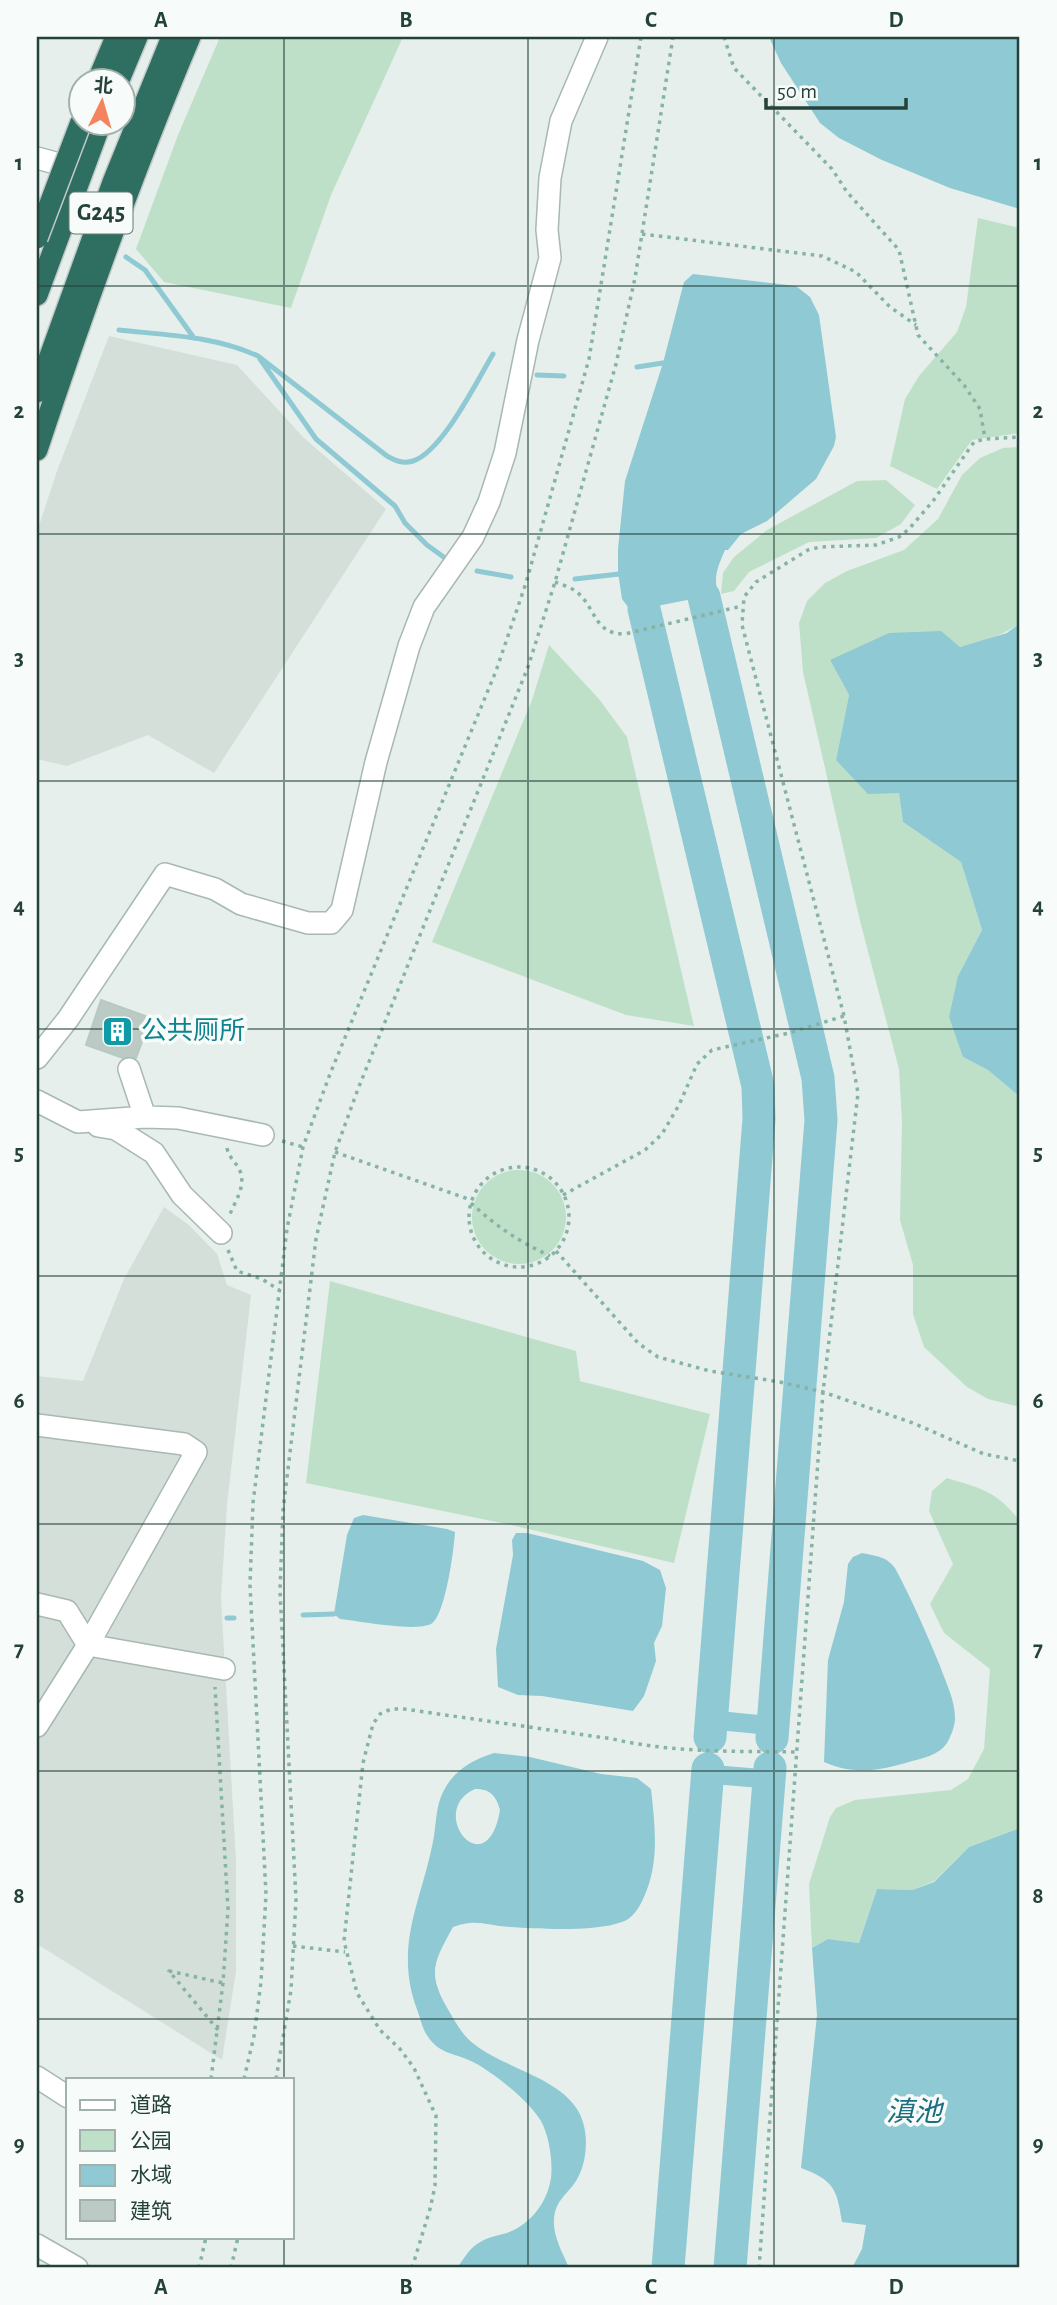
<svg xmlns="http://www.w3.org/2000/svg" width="1057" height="2305" font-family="'Alegreya Sans','Noto Sans SC',sans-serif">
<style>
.built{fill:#d4dfda}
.green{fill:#bfe0c8}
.water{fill:#8ec9d4;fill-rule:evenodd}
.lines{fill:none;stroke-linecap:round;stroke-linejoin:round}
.stream{stroke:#8ec9d4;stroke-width:5}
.canal{stroke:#8ec9d4;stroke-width:19}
.river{stroke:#8ec9d4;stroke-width:33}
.building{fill:#bbcac4;stroke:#b8c9c2;stroke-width:2}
.minor-casing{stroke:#a8b8b2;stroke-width:24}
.highway-casing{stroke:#c2cac8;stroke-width:24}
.path{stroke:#86b3a5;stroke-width:3.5;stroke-dasharray:3.5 5;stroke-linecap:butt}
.minor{stroke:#fff;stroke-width:21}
.highway{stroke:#2f6f62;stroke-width:21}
.highway-bridge-casing{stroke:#c2cac8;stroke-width:24;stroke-linecap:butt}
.highway-bridge{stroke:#2f6f62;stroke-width:21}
.grid{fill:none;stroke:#24423a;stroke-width:2;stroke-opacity:0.55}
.labels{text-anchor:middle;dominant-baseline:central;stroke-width:7;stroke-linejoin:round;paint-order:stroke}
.shield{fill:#f7fbf9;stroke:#637a73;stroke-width:2}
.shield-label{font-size:24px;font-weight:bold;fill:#24423a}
.culture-label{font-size:26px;fill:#0d838f;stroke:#f7fbf9;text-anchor:start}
.water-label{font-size:28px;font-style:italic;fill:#1c6f80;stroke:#f7fbf9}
.neatline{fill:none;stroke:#24423a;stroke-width:2.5}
.grid-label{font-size:23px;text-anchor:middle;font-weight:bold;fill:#24423a}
</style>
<rect width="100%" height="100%" fill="#e6efeb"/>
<path class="built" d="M109 336 237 365 304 438 386 509 214 773 148 735 67 766 37 759V532L57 471Z
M164 1207 189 1225 217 1254 227 1285 251 1295 227 1505 221 1598 236 1861V1971L222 2060 37 1944V1376L83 1381 124 1279Z"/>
<path class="green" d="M220 37H403L331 195 291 308 164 282 136 249 178 135Z
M978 218 1020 228V433L972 440 937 489 890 466 905 399 919 376 957 332 966 307Z
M1020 447V623C974 656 887 655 830 660L849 695 836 760 899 793 903 822 961 862 982 930 958 976 963 1057 988 1070 1020 1097V1407L988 1399 967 1387 924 1347 913 1314V1265L900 1220 902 1122 899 1069 860 921 803 672 799 623 807 601 825 583 847 571 904 550 938 519 962 475 980 458 1003 448Z
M886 480 915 505 901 524 876 538 809 542 749 572 734 591 721 594 723 573 734 557 767 530 857 481Z
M549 645 599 699 627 737 694 1026 626 1015 432 942 532 700Z
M472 1217a47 47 0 1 1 94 0a47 47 0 1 1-94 0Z
M330 1281 576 1351 580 1381 710 1414 674 1563 511 1525 306 1483Z
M947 1478C983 1489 996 1491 1020 1521V1828L969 1847 934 1881 912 1890 877 1889 859 1943 828 1939 812 1948 809 1884 830 1817 836 1808 855 1800 951 1790 968 1779 984 1749 990 1669 944 1633 930 1604 953 1564 929 1511 932 1491Z"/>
<path class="water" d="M769 37H1020V209L950 188 882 160 839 138 820 123 781 63Z
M693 274 796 286 810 297 819 315 836 437 834 446 816 479 767 521 741 534 728 550H725C718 566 713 577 718 594L631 611 622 599 618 572V549L625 481 663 363 684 282Z
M1020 623V1097L988 1070 963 1057 949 1017 958 976 982 930 961 862 903 822 899 793 868 794 836 760 849 695 830 660 889 633 941 631 960 647 1007 633Z
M363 1515 447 1529 455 1532C454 1550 445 1617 431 1624 414 1632 360 1621 340 1619L334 1614 347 1535 354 1518Z
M516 1533H527L643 1561 660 1570 666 1588 662 1626 654 1643 656 1661 644 1696 633 1711 542 1696 518 1695 498 1687 496 1649 513 1555 512 1540Z
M862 1553C876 1556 886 1556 895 1568 912 1600 926 1632 940 1666 946 1683 955 1700 955 1718 955 1726 951 1736 947 1743 938 1756 922 1758 909 1762 879 1771 853 1775 824 1762L828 1660 844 1602 848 1564 853 1557Z
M494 1753 530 1757 601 1774 637 1778 651 1789C655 1827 660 1864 643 1899 639 1908 632 1919 622 1922 595 1932 540 1929 510 1927 486 1926 478 1918 453 1927 434 1962 426 1973 449 2011 456 2023 462 2035 474 2044 504 2068 557 2077 577 2109 590 2129 588 2162 576 2181 569 2192 558 2199 555 2212 550 2232 562 2251 569 2268H547L534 2265 528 2268H457C463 2260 469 2249 477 2244 487 2237 496 2236 507 2233 531 2224 547 2203 551 2178 553 2162 549 2135 541 2121 529 2101 493 2072 473 2062 453 2052 438 2055 425 2032 422 2026 420 2018 418 2012 392 1945 423 1900 434 1836 437 1817 436 1802 447 1785 458 1768 475 1759 494 1753ZM475 1789C491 1789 496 1796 500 1810 487 1888 425 1811 475 1789Z
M1020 1828V2268H852L862 2249 866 2225 842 2222C837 2188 833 2180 801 2168L817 2015 812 1948 828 1939 859 1943 877 1889 912 1890 934 1882 969 1847Z"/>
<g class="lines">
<path class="stream" d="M126 257 145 270 194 338
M119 330C166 335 214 336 258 356L387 456C396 461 403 464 413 461 442 452 477 381 493 354
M260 359 316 439 395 506 405 523 427 545 445 558
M637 367 663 363
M537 375 564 376
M477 571 511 577
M575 579 619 574
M303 1615 334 1614
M227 1618H234"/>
<path class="canal" d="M713 1720 774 1726
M707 1774 768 1779"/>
<path class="river" d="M704 597 818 1078 821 1120 772 1738
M644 609 758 1086 759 1119 710 1737
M668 2268 708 1769
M730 2268 770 1768"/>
</g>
<path class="building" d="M101 1000 151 1018 136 1058 131 1056 123 1058 86 1045Z"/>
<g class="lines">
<defs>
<path id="minor" d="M37 158 81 170
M37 1058 68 1019 165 874 215 889 241 904 308 923H331L342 910 376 762 409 646 424 607 473 537 489 502 505 453 528 340 550 258 547 230 550 178 561 121 597 37
M129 1069 145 1117
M37 1101 78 1122 145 1117 178 1118 263 1135
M98 1126 116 1129 154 1153 182 1195 221 1233
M37 1425 184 1444 196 1452 88 1645 37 1726
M37 1604 67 1611 88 1645 224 1669
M37 2077 68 2097
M37 2245 77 2268"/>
<path id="highway" d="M98 80 116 37
M119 80 137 37
M37 295 101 122
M37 392 113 182 172 37
M37 450C83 311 133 172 190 37"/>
</defs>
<use href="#minor" class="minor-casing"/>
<use href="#highway" class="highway-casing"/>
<path class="path" d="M724 37 734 68 832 169 847 192 899 250 918 335 964 385 980 409 985 439
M642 234 822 256 856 272 890 307 916 325
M555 582C563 585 574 588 580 595 597 612 595 634 625 634L742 606
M282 1141 303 1147
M227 1148C229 1158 235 1161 239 1169 247 1184 236 1200 230 1214
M335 1152 471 1200
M469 1217a50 50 0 1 1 100 0a50 50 0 1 1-100 0Z
M563 1195 645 1150 662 1134 679 1105 697 1064 712 1050 789 1033 844 1016
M471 1203C497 1227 518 1241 550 1256
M228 1250 237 1271 262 1279 279 1290
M556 1251 638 1343 658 1357 710 1371 780 1382 823 1392 913 1423 984 1454 1020 1461
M293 1946 345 1952
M218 2030 169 1971 223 1983
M211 2079 223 1983 228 1909 215 1687
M244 2079 254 2036 261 1982 266 1894 250 1585 253 1503 287 1229 303 1147 330 1074 496 671 526 583 589 359 641 37
M276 2079 291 1990 296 1899 280 1591 283 1510 316 1239 335 1152 358 1089 528 667 555 582 616 364 635 278 673 37
M199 2268 206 2237
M231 2268 238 2237
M412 2268 430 2209 435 2186 436 2116 414 2068 400 2049 380 2030 357 1993 344 1941 363 1763 373 1724 380 1714 391 1709H404L613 1739C673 1753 734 1751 795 1752
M759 2268 823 1392 858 1093 844 1016 742 625 744 597 756 582 808 550 820 547 876 545 899 537 909 529 933 501 974 442 985 439 1020 437"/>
<use href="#minor" class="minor"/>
<use href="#highway" class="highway"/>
<defs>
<path id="highway-bridge" d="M37 238 81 122"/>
</defs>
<use href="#highway-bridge" class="highway-bridge-casing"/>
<use href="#highway-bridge" class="highway-bridge"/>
</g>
<path class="grid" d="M284 37V2079M528 37V2268M774 37V2268M37 286H1020M37 534H1020M37 781H1020M37 1029H1020M37 1276H1020M37 1524H1020M37 1771H1020M37 2019H1020M284 2237V2268"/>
<defs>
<symbol id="building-square" viewBox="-11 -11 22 22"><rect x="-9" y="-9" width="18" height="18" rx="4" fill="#0f9aa8" stroke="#f7fbf9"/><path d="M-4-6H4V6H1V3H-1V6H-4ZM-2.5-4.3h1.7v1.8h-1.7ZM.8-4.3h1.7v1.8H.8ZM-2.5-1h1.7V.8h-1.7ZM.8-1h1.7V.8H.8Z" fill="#fff"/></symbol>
</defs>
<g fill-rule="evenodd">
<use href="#building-square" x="100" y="1014" width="35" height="35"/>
</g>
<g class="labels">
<rect class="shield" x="69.5" y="192.5" width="63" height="41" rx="5"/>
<g class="shield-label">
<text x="101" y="213">G245</text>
</g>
<g class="culture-label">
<text x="141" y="1031">公共厕所</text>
</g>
<g class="water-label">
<text x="914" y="2113">滇池</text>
</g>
</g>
<rect width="1057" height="2305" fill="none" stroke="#f7fbf9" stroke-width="77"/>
<rect x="66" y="2078" width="228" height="161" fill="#f7fbf9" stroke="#a3b1ad" stroke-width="2"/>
<rect x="80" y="2100" width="35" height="10" fill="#ffffff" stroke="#a3b1ad" stroke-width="2"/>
<text x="130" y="2112" font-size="21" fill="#24423a">道路</text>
<rect x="80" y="2130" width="35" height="21" fill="#bfe0c8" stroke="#a3b1ad" stroke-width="2"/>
<text x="130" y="2148" font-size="21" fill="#24423a">公园</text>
<rect x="80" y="2165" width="35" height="21" fill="#8ec9d4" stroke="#a3b1ad" stroke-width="2"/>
<text x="130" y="2182" font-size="21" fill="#24423a">水域</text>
<rect x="80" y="2200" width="35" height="21" fill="#bbcac4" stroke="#a3b1ad" stroke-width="2"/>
<text x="130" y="2218" font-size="21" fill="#24423a">建筑</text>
<g transform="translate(102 102) rotate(5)"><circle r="33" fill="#f7fbf9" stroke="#a3b1ad" stroke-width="2"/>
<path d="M0-5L12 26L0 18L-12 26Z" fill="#f4845f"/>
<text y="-10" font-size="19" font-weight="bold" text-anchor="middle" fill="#24423a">北</text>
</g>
<path d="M766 98v10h140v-10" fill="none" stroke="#24423a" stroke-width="3.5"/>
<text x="777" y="98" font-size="21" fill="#24423a" stroke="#f7fbf9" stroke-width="5" paint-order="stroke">50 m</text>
<rect x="38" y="38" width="980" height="2228" class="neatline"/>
<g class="grid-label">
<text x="161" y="27">A</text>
<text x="406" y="27">B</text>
<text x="651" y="27">C</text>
<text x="896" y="27">D</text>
<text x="19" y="170">1</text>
<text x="1038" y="170">1</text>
<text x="19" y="418">2</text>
<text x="1038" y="418">2</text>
<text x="19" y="665">3</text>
<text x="1038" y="665">3</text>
<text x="19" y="913">4</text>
<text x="1038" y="913">4</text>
<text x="19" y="1160">5</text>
<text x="1038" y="1160">5</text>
<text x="19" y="1408">6</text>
<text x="1038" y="1408">6</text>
<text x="19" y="1656">7</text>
<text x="1038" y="1656">7</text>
<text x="19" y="1903">8</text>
<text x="1038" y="1903">8</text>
<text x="19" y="2151">9</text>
<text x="1038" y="2151">9</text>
<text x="161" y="2294">A</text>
<text x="406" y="2294">B</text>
<text x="651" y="2294">C</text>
<text x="896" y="2294">D</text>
</g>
</svg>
